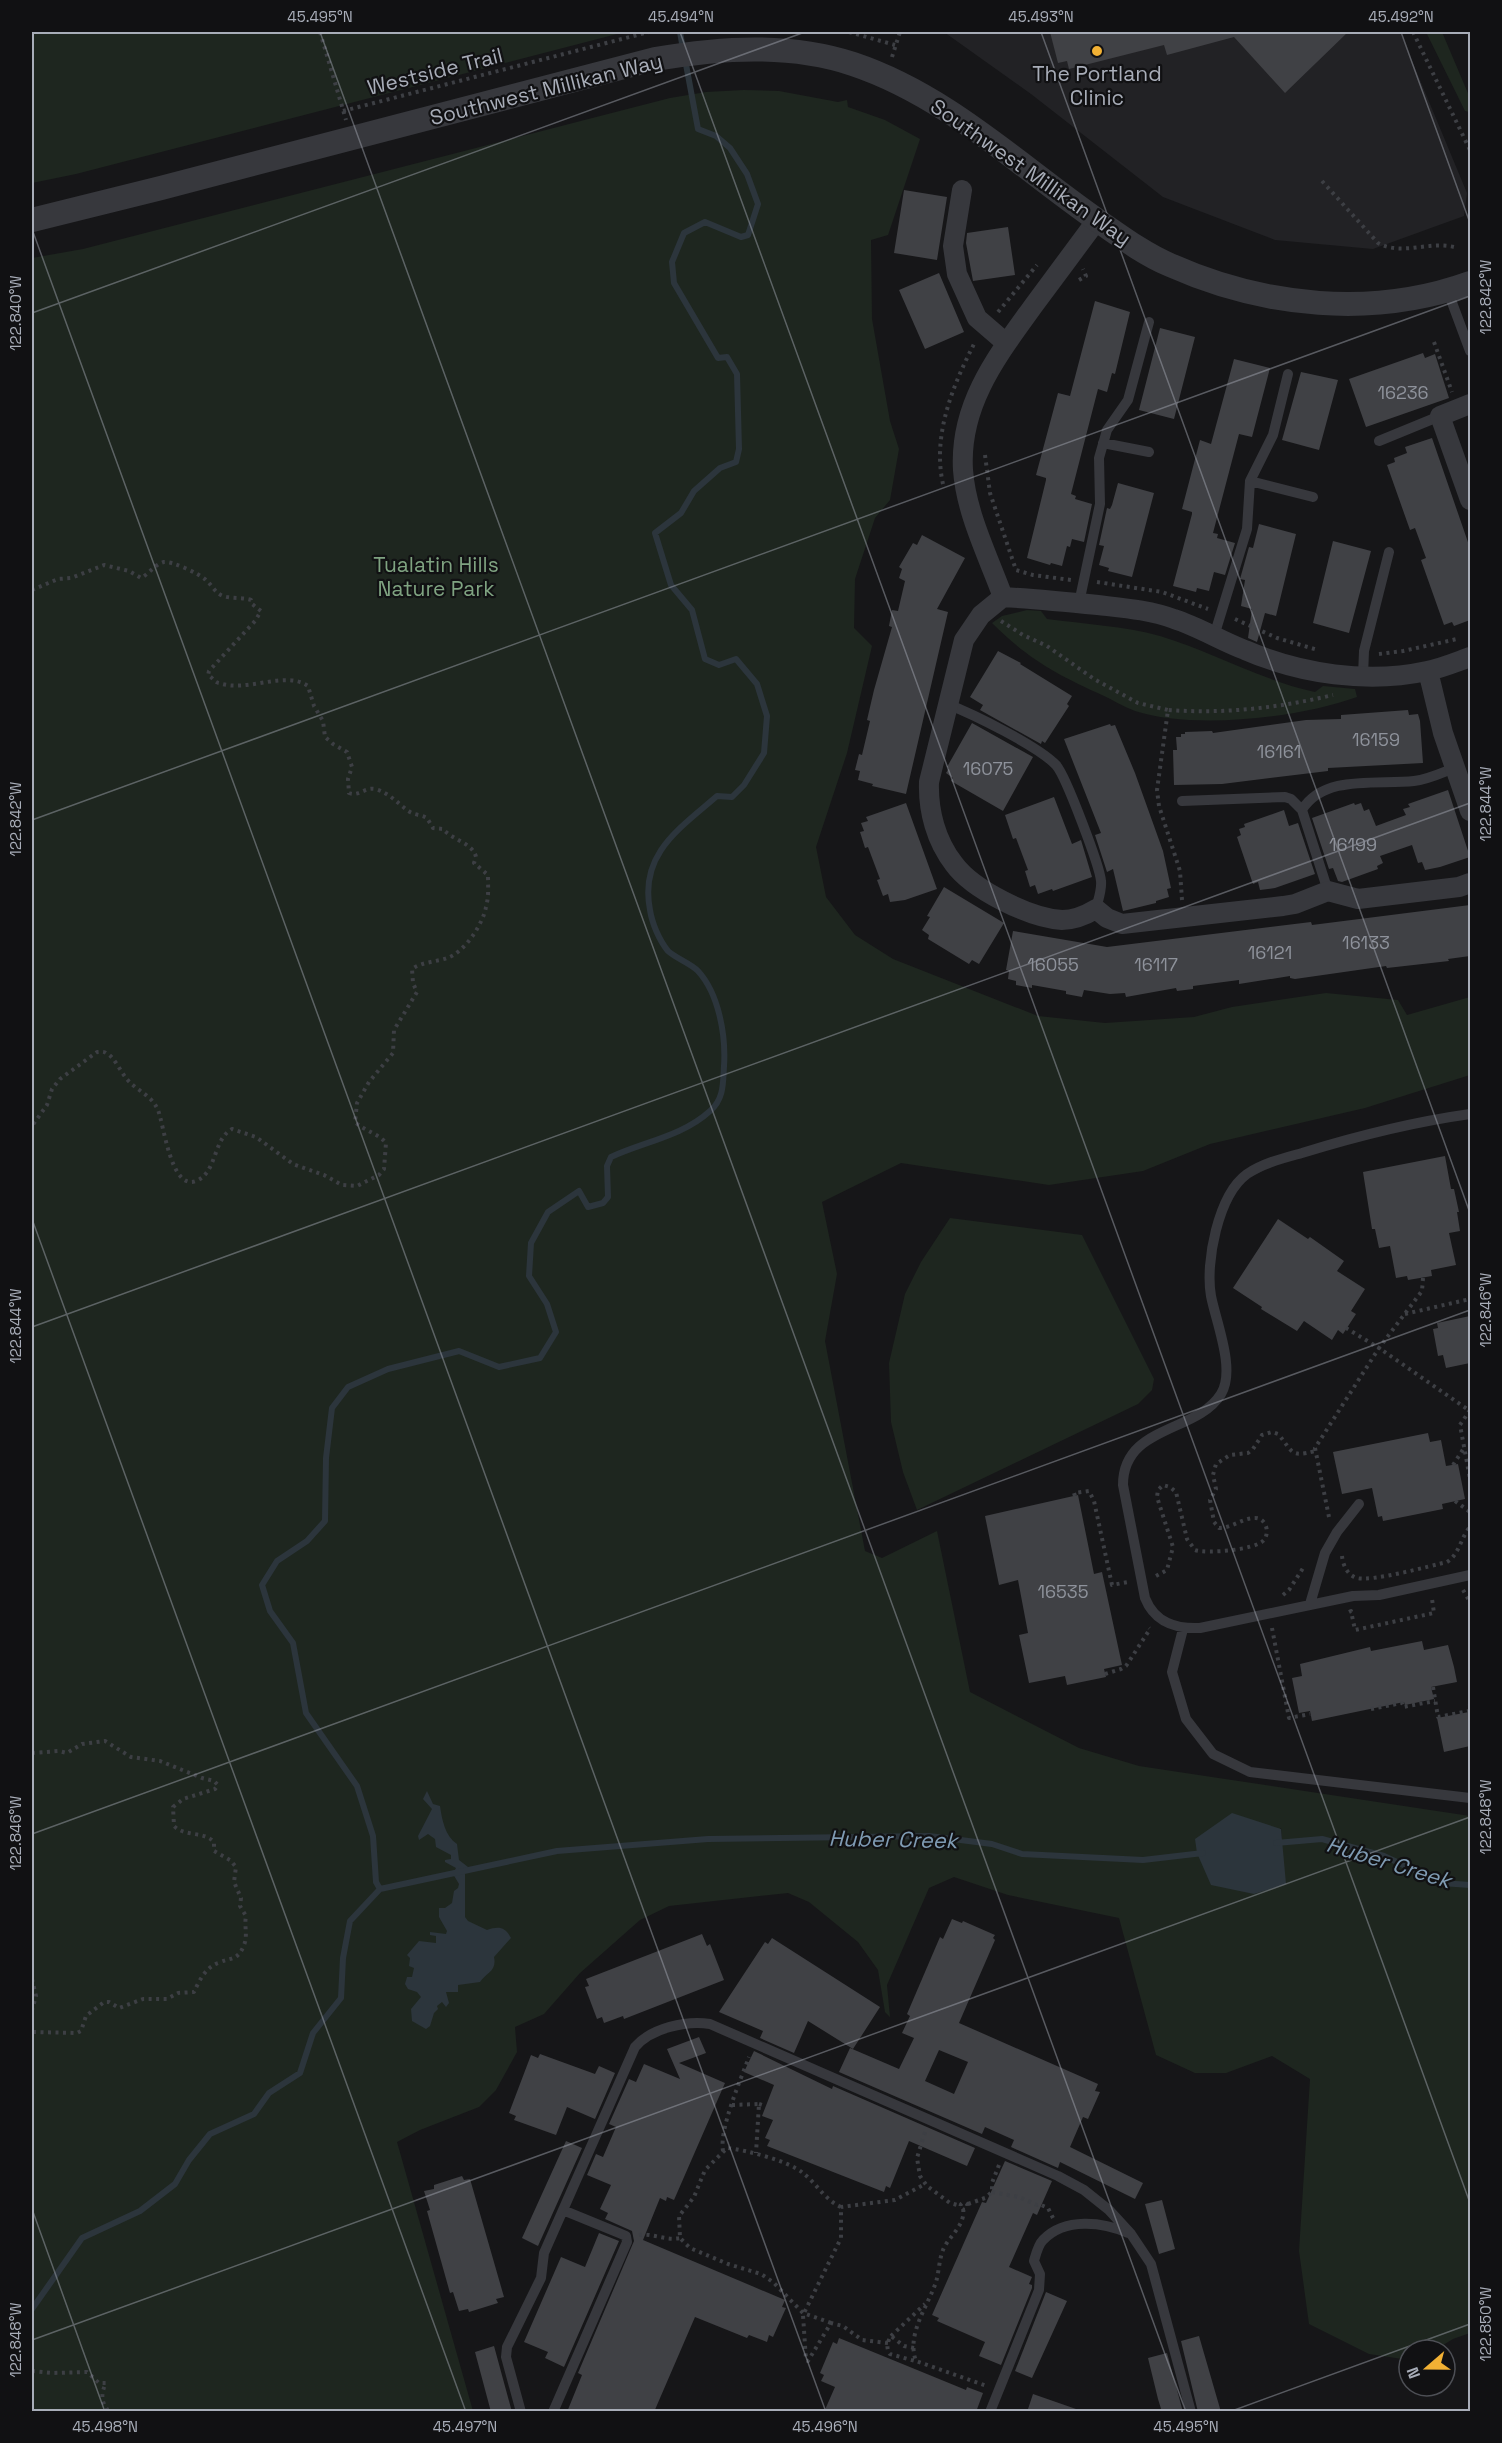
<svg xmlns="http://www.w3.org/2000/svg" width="1502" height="2443" font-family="'Space Grotesk',sans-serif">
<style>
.built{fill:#222225}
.green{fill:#1e261f;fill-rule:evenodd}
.water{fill:#2c353c}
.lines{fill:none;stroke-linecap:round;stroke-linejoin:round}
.stream{stroke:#2c353c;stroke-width:6}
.building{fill:#404145;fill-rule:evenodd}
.path{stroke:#3d3f44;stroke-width:4;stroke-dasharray:3 4.5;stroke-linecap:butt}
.service{stroke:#37383d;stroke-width:10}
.minor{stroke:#37383d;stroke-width:20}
.tertiary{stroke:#37383d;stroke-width:24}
.ticks{fill:none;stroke:#a8adb8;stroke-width:1.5;stroke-opacity:0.45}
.poi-dot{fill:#f2b134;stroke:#111113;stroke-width:2}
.labels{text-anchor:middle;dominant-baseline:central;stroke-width:4.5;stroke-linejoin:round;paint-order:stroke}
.number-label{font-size:18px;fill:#8e929b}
.street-label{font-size:21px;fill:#a8adb8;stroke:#111113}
.poi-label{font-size:21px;fill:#a8adb8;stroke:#111113}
.park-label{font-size:21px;fill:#7fa381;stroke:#111113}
.water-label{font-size:22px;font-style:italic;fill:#7f9bb3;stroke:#111113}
.neatline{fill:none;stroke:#a8adb8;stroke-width:2}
.ticks-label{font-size:15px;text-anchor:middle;fill:#a8adb8}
</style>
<rect width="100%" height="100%" fill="#161618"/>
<path class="built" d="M944 32H1400L1467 193 1464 216 1373 249 1275 240 1163 197 1031 94Z"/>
<path class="green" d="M32 32H618L617 34 76 174 32 183Z
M1426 32H1442L1470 98V112L1465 111Z
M744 90 779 91 838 102 847 100 848 107 885 120 920 139 888 235 871 240 872 319 890 421 899 449 890 500 875 518 855 579 854 628 872 646 847 753 816 847 826 897 855 935 893 959 1038 1016 1105 1023 1194 1017 1232 1007 1326 993 1398 1000 1407 1015 1470 997V1075L1365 1108 1210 1144 1143 1171 1049 1185 901 1163 822 1202 837 1274 825 1341 865 1551 882 1558 937 1531 970 1692 1079 1748 1139 1766 1470 1816V2333L1453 2339 1435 2350H1409V2360L1369 2354 1309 2324 1299 2251 1310 2079 1272 2056 1226 2073H1195L1156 2055 1119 1918 1008 1895 954 1877 929 1888 887 1985 890 2017 885 2012 878 1970 858 1942 809 1902 788 1893 669 1906 640 1920 580 1973 544 2014 515 2027 517 2052 496 2090 479 2107 420 2130 397 2142 473 2411H32V258L83 249 670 98 706 92ZM1281 1828 1282 1842 1211 1885Z
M1027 610 1041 611 1047 619C1084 624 1124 626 1160 636 1213 652 1260 680 1315 692L1323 686 1355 689 1357 697C1299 718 1194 730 1135 711 1124 707 1113 700 1102 695 1056 674 1028 659 992 623L1002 616Z
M950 1218 1082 1235 1154 1379 1152 1390 1138 1404 917 1510 903 1472 891 1422 889 1363 905 1294 921 1262Z"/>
<path class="water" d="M427 1791 433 1804 440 1806C442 1820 445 1836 457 1844L459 1860 468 1867 465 1873V1917L468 1921 487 1930C499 1926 505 1927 511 1938L494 1957C497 1971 487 1972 480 1982L458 1985V1992H446L449 2003 446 2007 442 2002 437 2006 438 2009 434 2013 430 2026 426 2029 412 2021 411 2009 421 1997 417 1992 408 1989 405 1984 407 1977H412L414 1968 409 1966 410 1958 407 1955 419 1941 436 1943V1936L430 1935V1932L446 1934 447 1931 439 1917V1908H445L452 1903 454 1891 458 1888 459 1884 453 1874 456 1868 445 1862V1860L451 1859V1855L436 1847 435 1839 428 1834 419 1840 418 1836 432 1809 423 1799Z
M1232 1813 1281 1829 1286 1884 1254 1894 1211 1885 1197 1853 1195 1839Z"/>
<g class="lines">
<path class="stream" d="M680 32 683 49
M1276 1843 1322 1839 1384 1856 1442 1883 1470 1885
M380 1889 376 1882 373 1836 357 1786 306 1713 293 1643 270 1611 262 1585 277 1561 307 1541 325 1521 326 1458 332 1408 348 1387 388 1369 459 1351 499 1367 540 1358 556 1332 547 1304 529 1276 531 1243 548 1212 579 1191 588 1207 603 1203 608 1197 607 1166 611 1157C643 1142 683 1136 710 1111 724 1099 723 1083 724 1066 726 1036 719 994 698 971 690 963 677 959 668 951 659 940 652 923 650 910 639 854 679 829 717 796L732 797 744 785 764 753 767 716 757 684 736 659 719 665 705 659 692 610 671 585 655 533 681 513 694 491 720 468 736 462 739 449 737 374 727 357 718 358 674 283 672 262 684 233 705 222 741 237 748 235 758 204 747 174 730 148 716 136 698 129 685 59
M380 1889 557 1851 708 1839 929 1836 992 1844 1022 1854 1143 1860 1203 1853
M32 2309 82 2238 140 2211 175 2184 189 2160 210 2134 254 2114 269 2093 300 2073 313 2033 341 1998 343 1958 350 1921 380 1889"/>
</g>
<path class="building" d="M1050 32H1348L1285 93 1234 37 1167 55 1164 45 1069 69 1067 61 1058 63Z
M904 190 947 197 937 260 894 253Z
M1008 227 1015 275 973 281 966 243 967 233Z
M939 273 964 332 925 349 899 290Z
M1095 301 1130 312 1115 374 1112 373 1107 392 1098 389 1071 494 1076 496 1075 499 1092 504 1084 542 1072 539 1070 547 1067 546 1062 566 1051 563 1050 565 1027 558 1046 480V478L1036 475 1058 393 1070 396Z
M1160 328 1195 337 1174 419 1139 410Z
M1423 353 1425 358 1435 354 1449 398 1366 427 1349 379Z
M1234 359 1270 368 1252 437 1239 434 1213 533 1218 534 1217 538 1235 543 1225 575 1214 572 1209 591 1197 588 1196 592 1173 586 1192 514V512L1182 509 1200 440 1211 444Z
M1301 372 1338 380 1319 450 1282 440Z
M1432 438 1470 548V620L1454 626 1452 622 1444 625 1421 560 1426 558 1415 528 1410 530 1387 465 1395 462 1394 458 1407 453 1405 447Z
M1118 483 1154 493 1132 577 1108 571 1109 568 1099 565 1104 546 1099 545 1107 508 1110 509 1112 505Z
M1259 524 1296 534 1276 616 1265 613 1257 642 1248 638 1252 609 1241 606 1245 580 1240 579 1249 547 1253 548Z
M922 535 965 558 937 609 948 612 906 794 872 786 873 784 858 780 860 771 855 770 859 754 862 755 870 721 867 720 874 690 892 627 889 626 892 610 898 611 905 581 899 578 902 569 899 567 913 543 917 545Z
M1333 541 1371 551 1349 633 1313 623Z
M998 651 1021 663 1020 664 1072 696 1067 704 1069 706 1045 743 1042 741 1041 744 980 710 983 705 970 697Z
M1408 710 1409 715 1418 714 1420 721 1423 763 1328 768V771L1222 784 1174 785 1173 750H1177L1176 737H1181V734H1185V732L1212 731 1213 733 1306 720 1341 719V715Z
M972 723 1033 757 1003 811 951 781 953 778 946 773 949 768 947 767Z
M1110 724 1111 726 1115 725 1135 773 1163 851 1171 888 1167 889 1169 897 1156 901V903L1123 911 1113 869 1107 872 1095 835 1101 833 1064 739Z
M1448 790 1470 857 1440 867 1425 870 1422 862 1418 863 1412 845 1380 856 1383 863 1377 866 1378 869 1342 882 1338 881 1333 868 1329 869 1312 818 1354 803 1355 805 1361 803 1364 811 1369 809 1376 826 1406 815 1403 809 1410 807 1408 804Z
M1054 797 1072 844 1081 840 1092 877 1053 891 1052 889 1038 894 1035 885 1030 887 1025 871 1028 870 1016 838 1013 839 1005 815Z
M906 803 937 889 905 900 890 902 888 894 883 896 877 880 880 879 868 847 865 848 860 832 864 831 861 823 868 821 866 817Z
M1284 810 1289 826 1298 823 1315 874 1275 888 1260 890 1258 882 1253 884 1237 837 1241 835 1239 829 1245 827 1244 824Z
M944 887 1004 923 979 964 972 960 969 964 928 939 929 935 922 930 930 917 927 916Z
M1470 905V956L1448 959 1449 961 1387 968 1386 966 1295 979 1290 978V976L1239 984V980L1193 986V989L1177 991 1176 988 1126 997 1125 993 1110 994 1084 990 1082 997 1066 994V991L1032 985V988L1016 985V981L1008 979 1009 971 1006 970 1013 931 1107 947 1311 922 1312 925Z
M1445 1156 1451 1189H1454L1459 1212H1457L1460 1231 1449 1233 1456 1265 1431 1270 1432 1276 1408 1280 1407 1276 1396 1278 1390 1246 1379 1248 1375 1229H1372L1363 1172Z
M1278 1219 1308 1239 1310 1237 1344 1261 1337 1271 1365 1289 1351 1311 1356 1314 1343 1334 1338 1330 1332 1340 1304 1321 1297 1331 1261 1309 1262 1307 1233 1288Z
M1470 1316V1363L1446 1368 1443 1355 1438 1356 1433 1329 1438 1328 1437 1323Z
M1428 1433 1430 1442 1441 1440 1446 1466 1458 1464 1465 1499 1442 1504 1443 1509 1383 1521 1382 1516 1378 1517 1372 1488 1342 1494 1333 1452Z
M1078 1495 1094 1574 1102 1572 1122 1665 1104 1669 1106 1677 1067 1685 1065 1676 1029 1683 1019 1635 1028 1633 1018 1580 999 1585 985 1516Z
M1422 1641 1424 1650 1448 1645 1454 1667 1457 1682 1431 1687 1434 1699 1405 1705 1404 1702 1312 1721 1310 1711 1299 1713 1292 1678 1302 1676 1300 1664 1370 1647 1371 1651Z
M1469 1712 1470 1746 1444 1752 1437 1718Z
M952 1919 962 1923 963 1921 995 1935 993 1938 995 1940 959 2023 1098 2084 1095 2091 1100 2092 1088 2119 1083 2117 1070 2147 1143 2183 1135 2199 1060 2162 1058 2168 1011 2147 1014 2140 985 2127 982 2134 839 2072 850 2048 899 2069 914 2038 902 2033 910 2016 907 2014 940 1937 943 1939ZM939 2050 968 2062 954 2094 925 2081Z
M702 1934 707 1946 710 1944 724 1980 624 2019 623 2016 604 2023 602 2017 597 2019 585 1987 589 1986 586 1979Z
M772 1938 880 2007 853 2049 808 2021 794 2053 760 2038 763 2031 719 2012 765 1942 768 1944Z
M699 2037 706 2053 679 2063 725 2083 674 2200 667 2197 666 2201 660 2198 643 2240 785 2300 782 2307 786 2308 773 2337 769 2335 767 2342 749 2335 747 2338 695 2317 654 2412H567L582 2375 578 2373 634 2241 632 2231 605 2219 608 2213 600 2209 611 2185 587 2175 596 2154 603 2157 616 2127 609 2124 629 2079 636 2082 644 2064 680 2079 667 2049Z
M754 2051 832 2089 833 2086 975 2148 967 2166 909 2141 890 2188 886 2186 884 2192 767 2146 770 2140 765 2138 773 2120 762 2116 774 2085 744 2072Z
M540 2054 595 2074 599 2066 615 2073 595 2119 567 2107 556 2135 514 2120 516 2116 509 2113 531 2055 538 2058Z
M566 2141 582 2148 538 2246 522 2238Z
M1005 2161 1052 2181 1037 2215 1033 2213 1009 2267 1032 2277 1029 2284 1032 2285V2288L1001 2365 979 2356 985 2342 937 2321 939 2318 932 2315 982 2202 986 2203Z
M462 2176 464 2180 470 2179 504 2297 496 2299 498 2303 469 2312 468 2309 459 2311 453 2292 450 2293 427 2211 430 2210 424 2191 434 2189V2185Z
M1162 2200 1175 2249 1159 2254 1145 2204Z
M599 2233 619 2241 564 2367 545 2358 548 2352 524 2342 561 2257 585 2267Z
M1046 2292 1067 2301 1032 2378 1015 2371Z
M1199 2336 1221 2412H1198L1181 2341Z
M839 2338 966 2390 967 2387 983 2393 976 2412H824L835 2387 821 2381 824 2375 820 2373 833 2342 837 2344Z
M494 2346 512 2412H491L475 2352Z
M1167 2353 1183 2412H1162L1158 2399 1148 2358Z
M1033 2394 1076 2409 1075 2412H1027Z"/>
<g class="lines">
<path class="path" d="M320 32 346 120
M849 32 895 45
M1413 32 1470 150
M892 57 900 32
M343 111 649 32
M1322 181 1378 243C1401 256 1428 241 1454 247
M1079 280 1086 276 1083 269
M998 312 1037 265
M1434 342 1452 392
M985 455 990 493 1016 570 1033 575 1071 580
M943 484C932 435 953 385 975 342
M1097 582 1162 592 1208 609
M32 590 58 579 71 578 104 565 129 571 141 578C149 574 155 564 164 562 172 561 200 574 206 580 212 585 215 593 223 596 232 599 242 597 251 600L252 604 261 611 255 621 209 671 208 675C213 678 214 682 219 683 247 693 285 670 308 686L314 706 323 721 325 737 333 744 347 752 352 767 348 779 349 793C358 797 365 787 375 789 390 793 398 804 410 812 415 815 422 815 427 818L433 828 443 829C452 840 473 843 476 857L474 863 488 875C488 886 489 896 486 907 483 924 464 953 447 958 436 962 421 962 412 969L413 983 417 992 394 1030 393 1053 369 1082 357 1103 355 1122C365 1131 379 1134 386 1143L384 1169 379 1175 357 1186 342 1185 324 1175 293 1164 256 1137 232 1129C213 1139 217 1173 196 1181 171 1191 164 1125 158 1110 151 1094 136 1091 126 1078 120 1071 114 1056 106 1053 103 1051 100 1052 97 1052L60 1079 52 1089 47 1105 32 1126
M1235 619 1277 638 1318 650
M1001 621 1023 635 1047 646 1094 679 1138 703 1168 710
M1379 654 1403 651 1457 639
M1182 900 1180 871 1159 806 1157 790 1168 710C1225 714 1278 708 1333 695
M1423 1278 1422 1291 1379 1348 1470 1411
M1405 1314 1470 1299
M1470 1410 1460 1425 1470 1479
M1453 1465 1464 1448
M1075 1496 1074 1493 1089 1491 1094 1501 1112 1585 1128 1582
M1455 1501 1470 1512
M1329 1517 1315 1448 1379 1348 1346 1328
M1342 1556C1343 1565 1347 1575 1357 1578 1371 1582 1430 1566 1447 1562 1459 1555 1461 1537 1470 1527
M1156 1576 1167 1570 1173 1547 1157 1497 1158 1490 1163 1485 1170 1487 1176 1492 1187 1539 1195 1550C1206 1554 1256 1550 1264 1540 1270 1532 1266 1518 1255 1518 1242 1518 1232 1528 1219 1528L1214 1522 1210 1500 1216 1489 1213 1475 1216 1464 1230 1455 1248 1453 1253 1449 1262 1435 1272 1432 1278 1434C1293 1451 1289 1458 1315 1451
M1463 1590 1470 1602
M1283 1595 1289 1590 1305 1565
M1349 1612 1351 1611 1355 1630 1434 1613 1432 1599
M1272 1628 1289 1718 1310 1714
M1105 1674 1121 1669 1126 1666 1150 1629 1149 1628
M1433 1687 1438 1717 1469 1711 1470 1704
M1371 1709 1402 1703 1403 1707 1435 1701
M32 1753 59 1751 67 1753 82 1744 105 1741 131 1757 160 1761 202 1778 214 1781 218 1785 215 1789 183 1799 173 1807 174 1826C185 1837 204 1831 214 1842V1851L230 1860 236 1867 234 1882 241 1898 240 1906 246 1916C244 1926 248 1936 244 1945 238 1961 231 1957 218 1963 206 1967 199 1981 194 1992L178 1993 167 1999H143L119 2008 109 2002H104L86 2016 81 2031 77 2033 34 2032 32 2029
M32 1970V1978
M32 1979 36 1996 32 2010
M759 2104 765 2106
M732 2105 759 2104 756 2153
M925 2132 917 2158 920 2176 927 2186 950 2203 961 2206
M723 2151C719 2129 741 2079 749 2057
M992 2192 1019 2197 1037 2205 1039 2204 1048 2208 1053 2218
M960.5 2206a3.5 3.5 0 1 1 7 0a3.5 3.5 0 1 1-7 0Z
M968 2204 985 2198 992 2192V2183L999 2165
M963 2209C966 2225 948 2237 943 2250 939 2260 939 2272 936 2282 928 2306 906 2334 916 2361L987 2386
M639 2235C653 2233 666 2241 680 2238
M831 2323 803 2313 773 2282 761 2274 728 2264 690 2248 680 2238 679 2216 694 2197 705 2170 727 2148C746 2150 789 2161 803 2173 816 2183 825 2200 841 2207
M891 2336 925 2304
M888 2343 862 2340 843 2326 831 2323 808 2361 806 2360 803 2315 841 2238V2207L895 2200 925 2184
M914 2348 904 2346 891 2336C887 2342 886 2349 890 2354L915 2361
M32 2371 52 2373 87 2372 99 2383H106C101 2393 101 2401 107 2409L106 2412"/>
<path class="service" d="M1447 289 1470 351
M1379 441 1440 416
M1103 443 1149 452
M1250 481 1313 497
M1079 603 1100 504 1099 458 1107 430 1128 400 1149 322
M1214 636 1247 529 1250 481 1273 435 1288 374
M1363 676 1364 651 1389 552
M947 704C973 714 1038 746 1056 765 1066 776 1100 867 1101 881 1102 890 1098 900 1096 909
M1182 801 1285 797 1291 799 1302 810 1328 891
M1302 810C1324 774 1378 785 1414 781 1429 779 1441 773 1454 768
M1470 1114C1413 1122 1357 1136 1302 1153 1284 1158 1263 1163 1247 1174 1218 1195 1205 1263 1211 1296 1216 1322 1236 1370 1221 1394 1197 1433 1123 1425 1123 1485L1145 1598C1155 1623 1176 1629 1200 1628L1353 1596 1379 1595 1470 1575
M1310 1604 1325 1553 1337 1532 1359 1504
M1183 1629 1172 1672 1186 1719 1213 1754 1250 1772 1470 1798
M521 2412 506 2357 507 2347 541 2278 544 2253 635 2047C651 2028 687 2020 710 2024L1058 2176 1084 2190 1109 2210 1131 2234 1151 2264 1191 2412
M553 2412 627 2242 626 2236 619 2233 563 2210
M990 2412 1039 2290 1040 2274 1034 2261C1036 2254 1038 2245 1043 2240 1065 2217 1103 2222 1128 2233"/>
<path class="minor" d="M962 190 953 246 957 274 977 318 1006 343
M1470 404 1440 416 1470 500
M1003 597C988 556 966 513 963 470 959 404 998 355 1034 305 1055 277 1076 248 1097 220
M1470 657C1456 662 1442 668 1427 671 1368 684 1300 674 1245 650 1221 641 1199 627 1174 619 1150 610 1124 608 1098 605 1067 602 1035 599 1003 597L981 615 964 640 929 782C928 811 936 841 954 864 973 890 1030 918 1062 920 1075 920 1086 915 1096 909L1107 918 1122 924 1283 906 1295 904 1328 891 1358 899 1459 887 1470 883
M1428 671 1443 733 1470 811"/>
<path class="tertiary" d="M32 220 161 188 655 59C721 48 789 43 853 64 946 95 1018 165 1097 220 1120 236 1144 254 1170 265 1264 307 1373 318 1470 283"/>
</g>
<path class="ticks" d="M320 32 1186 2412M680 32 1470 2203M1041 32 1470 1213M1401 32 1470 223M32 229 826 2412M32 313 805 32M32 820 1470 296M32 1219 466 2412M32 1327 1470 803M32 1834 1470 1310M32 2209 105 2412M32 2340 1470 1817M1229 2412 1470 2324"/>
<circle class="poi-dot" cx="1097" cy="51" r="6"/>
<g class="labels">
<g class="number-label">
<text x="1403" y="392">16236</text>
<text x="1376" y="739">16159</text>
<text x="1279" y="751">16161</text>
<text x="988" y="768">16075</text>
<text x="1353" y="844">16199</text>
<text x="1366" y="942">16133</text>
<text x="1270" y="952">16121</text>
<text x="1053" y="964">16055</text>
<text x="1156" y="964">16117</text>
<text x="1063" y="1591">16535</text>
</g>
<g class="street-label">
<text transform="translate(435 71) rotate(-14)">Westside Trail</text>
<text transform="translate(546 89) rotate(-14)">Southwest Millikan Way</text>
<text transform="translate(1031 172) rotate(35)">Southwest Millikan Way</text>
</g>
<g class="poi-label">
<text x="1097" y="73">The Portland<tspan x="1097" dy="24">Clinic</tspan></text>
</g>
<g class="park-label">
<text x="436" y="564">Tualatin Hills<tspan x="436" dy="24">Nature Park</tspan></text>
</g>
<g class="water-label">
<text transform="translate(893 1839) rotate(1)">Huber Creek</text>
<text transform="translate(1389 1862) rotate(17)">Huber Creek</text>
</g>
</g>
<rect width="1502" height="2443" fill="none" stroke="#111113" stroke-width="66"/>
<g transform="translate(1427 2368) rotate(250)"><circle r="28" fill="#111113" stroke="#4d4f55" stroke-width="1.5"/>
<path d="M0-4.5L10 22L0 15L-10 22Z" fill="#f2b134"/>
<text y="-9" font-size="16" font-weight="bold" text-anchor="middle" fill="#a8adb8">N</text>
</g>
<rect x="33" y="33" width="1436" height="2377" class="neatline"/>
<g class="ticks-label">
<text x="320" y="22">45.495°N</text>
<text x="681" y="22">45.494°N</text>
<text x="1041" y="22">45.493°N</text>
<text x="1401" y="22">45.492°N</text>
<text transform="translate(1486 297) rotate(-90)" y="5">122.842°W</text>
<text transform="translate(16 313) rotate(-90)" y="5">122.840°W</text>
<text transform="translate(1486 804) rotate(-90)" y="5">122.844°W</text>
<text transform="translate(16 819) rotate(-90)" y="5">122.842°W</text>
<text transform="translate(1486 1310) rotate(-90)" y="5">122.846°W</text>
<text transform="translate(16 1326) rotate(-90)" y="5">122.844°W</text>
<text transform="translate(1486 1817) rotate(-90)" y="5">122.848°W</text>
<text transform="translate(16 1833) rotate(-90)" y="5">122.846°W</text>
<text transform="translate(1486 2324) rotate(-90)" y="5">122.850°W</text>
<text transform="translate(16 2340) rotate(-90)" y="5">122.848°W</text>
<text x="105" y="2432">45.498°N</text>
<text x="465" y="2432">45.497°N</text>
<text x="825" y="2432">45.496°N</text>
<text x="1186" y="2432">45.495°N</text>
</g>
</svg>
